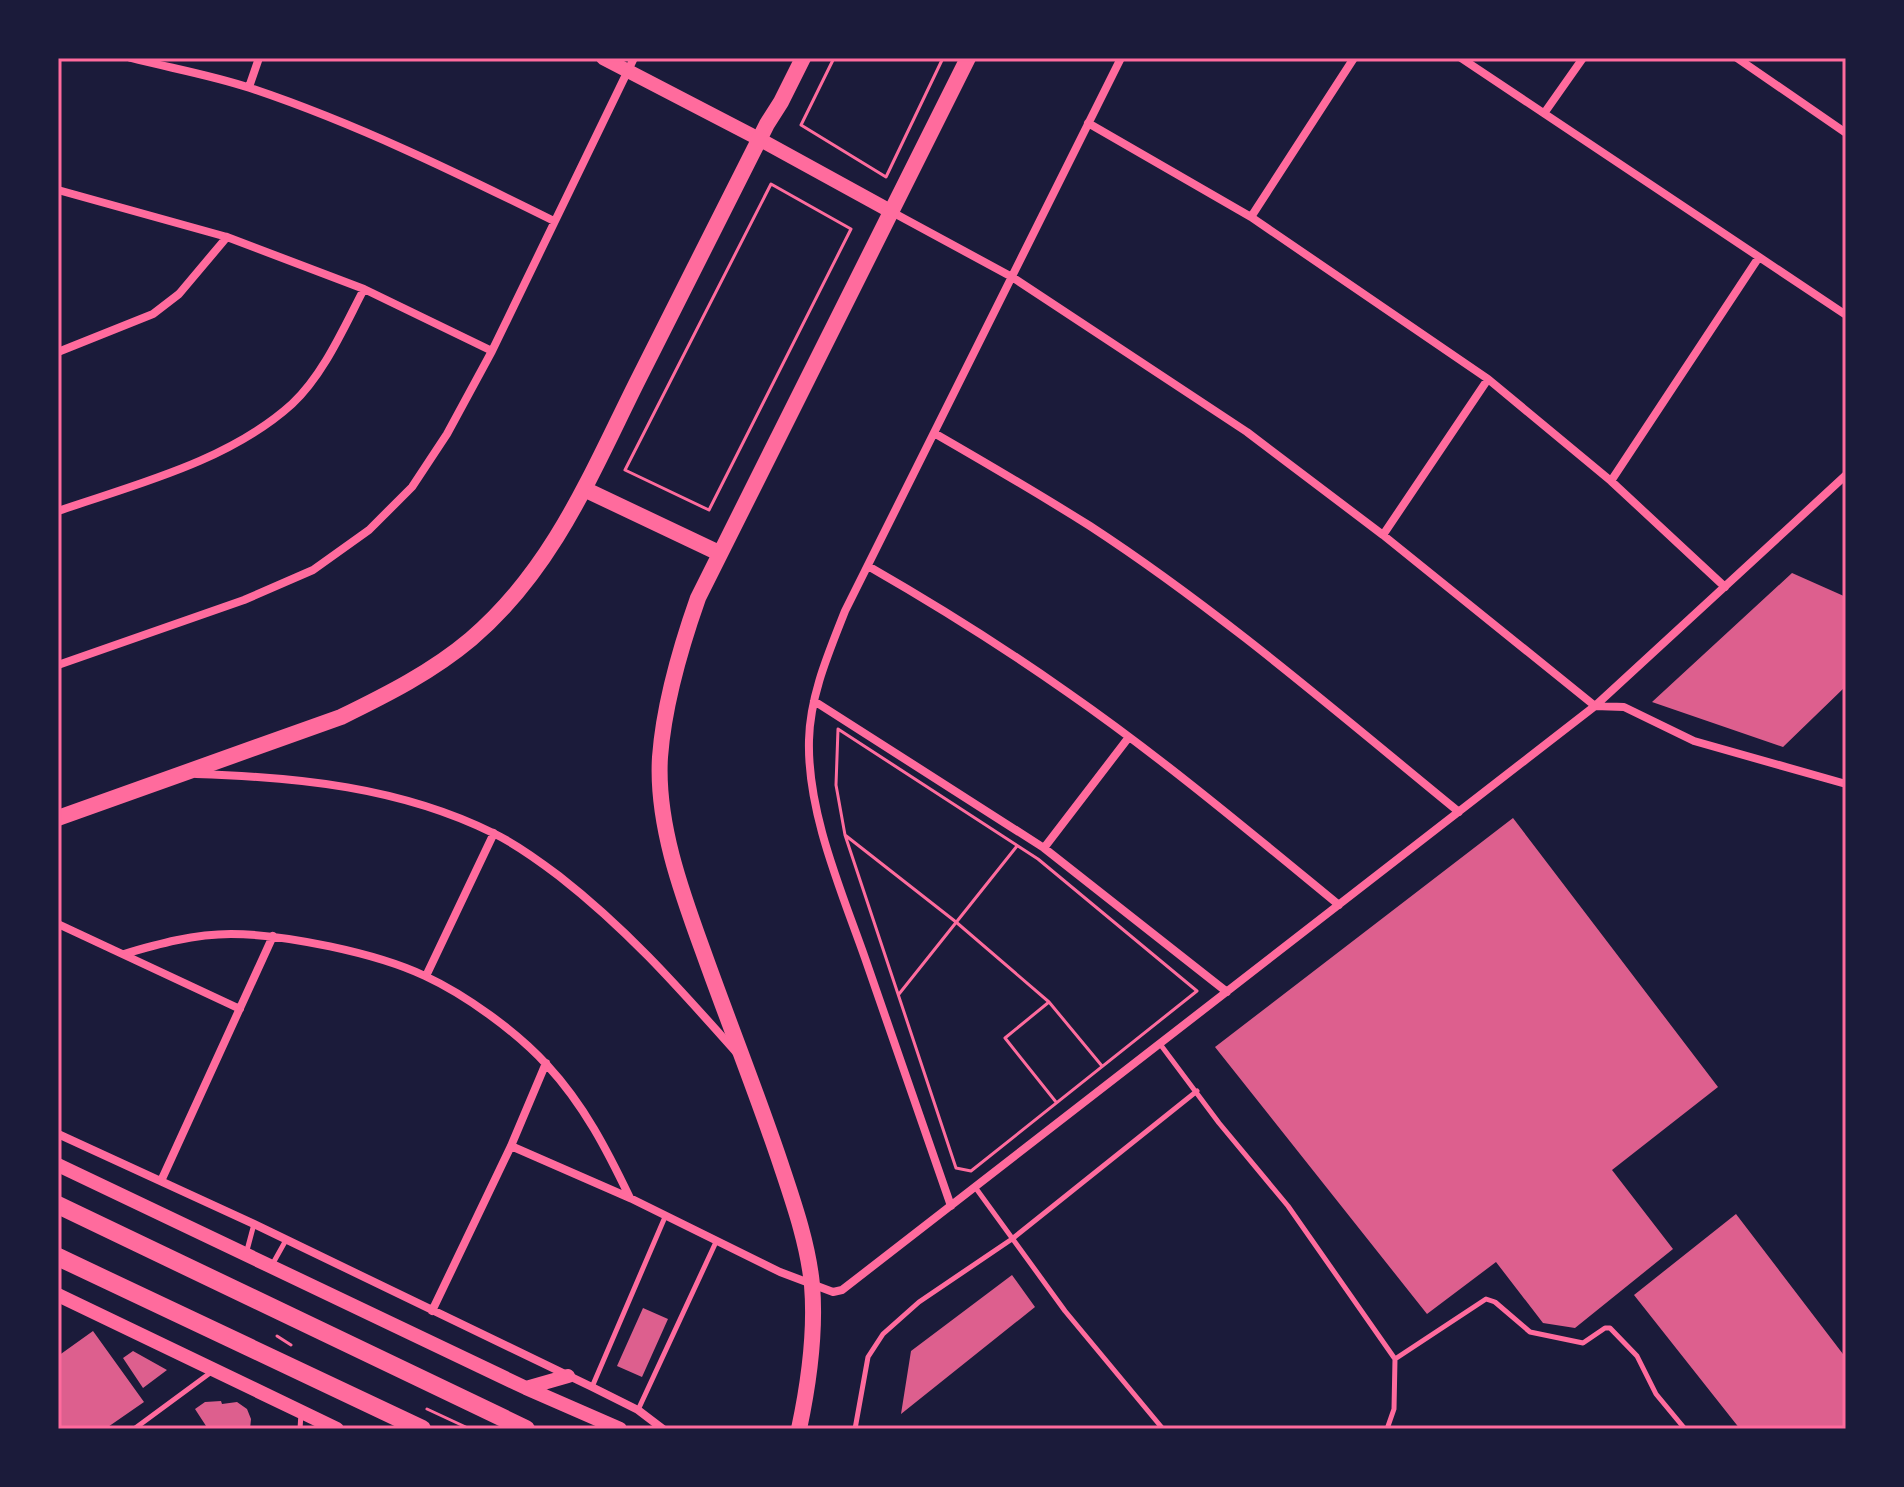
<svg xmlns="http://www.w3.org/2000/svg" width="1904" height="1487" font-family="'Noto Sans',sans-serif">
<style>
.building{fill:#dd5f8e}
.lines{fill:none;stroke-linecap:round;stroke-linejoin:round}
.path{stroke:#ff6b9d;stroke-width:3}
.service{stroke:#ff6b9d;stroke-width:5}
.minor{stroke:#ff6b9d;stroke-width:8}
.tertiary{stroke:#ff6b9d;stroke-width:14}
.secondary{stroke:#ff6b9d;stroke-width:16}
.primary{stroke:#ff6b9d;stroke-width:18}
.neatline{fill:none;stroke:#ff6b9d;stroke-width:3}
</style>
<rect width="100%" height="100%" fill="#1b1b3a"/>
<path class="building" d="M1792 573 1846 597V686L1783 747 1652 702Z
M1513 818 1718 1087 1612 1170 1673 1249 1575 1328 1543 1323 1496 1262 1427 1314 1215 1047Z
M1736 1214 1846 1358V1429H1740L1634 1295Z
M1012 1275 1035 1307 901 1414 911 1351Z
M643 1308 668 1319 642 1377 617 1366Z
M93 1331 144 1402 105 1429H58V1356Z
M133 1351 167 1370 143 1388 123 1358Z
M221 1401 222 1404 237 1402 247 1409 251 1419 250 1429H208L195 1409 205 1402Z"/>
<g class="lines">
<path class="path" d="M834 58 801 125 886 177 943 58
M771 184 851 229 709 510 625 470Z
M838 729 1038 859 1197 991 971 1171 956 1168 845 835 836 785Z
M845 835 956 922 1049 1002 1005 1038 1056 1102
M899 994 1017 846
M1049 1002 1102 1066
M277 1336 291 1345
M427 1409 470 1429"/>
<path class="service" d="M1160 1044 1219 1123 1288 1206 1395 1359 1394 1409 1387 1429
M975 1187 1065 1311 1163 1429
M246 1254 254 1224
M272 1265 286 1240
M1395 1359 1486 1299 1495 1302 1530 1332 1583 1343 1605 1328H1610L1637 1356 1656 1394 1685 1429
M592 1387 665 1217
M638 1410 716 1242
M134 1429 210 1373
M300 1429 301 1413
M855 1429 868 1357 883 1334 919 1302 1012 1239 1197 1091"/>
<path class="minor" d="M131 58C170 68 211 75 250 88 355 123 455 172 554 221
M1461 58 1846 315
M1737 58 1846 133
M249 87 259 58
M1545 112 1583 58
M1088 123 1251 217 1488 379 1611 481 1725 587
M58 190 227 237 364 289 492 351
M892 212 1012 277 1247 432 1383 535 1595 706
M1251 217 1354 58
M58 352 153 314 179 294 227 237
M934 433C986 463 1039 494 1090 526 1220 611 1339 714 1459 812
M1611 481 1759 257
M58 511C137 484 229 461 292 404 324 374 344 327 364 289
M1383 535 1488 379
M868 566C936 605 1003 647 1067 692 1162 758 1250 832 1339 905
M58 665 244 600 313 570 369 530 412 487 447 434 492 351 634 58
M814 701 1044 848 1227 992
M1595 706 1624 707 1694 741 1846 784
M196 774C297 777 400 787 493 833 516 844 538 860 559 876 628 930 678 987 736 1052
M1044 848 1129 737
M58 924 240 1009
M124 954C158 944 194 934 231 934 284 934 377 953 425 976 466 995 517 1032 547 1065 584 1105 607 1150 630 1198
M426 976 494 833
M58 1134 254 1224 592 1387 638 1410 663 1429
M511 1146 630 1198 780 1272 833 1292 842 1290 1595 706 1846 475
M161 1181 273 936
M951 1206C922 1123 893 1040 865 958 841 890 807 812 809 740 810 695 829 652 845 611L1121 58
M432 1311 511 1146 546 1063"/>
<path class="tertiary" d="M603 58 759 139 892 212
M58 1165 526 1388 620 1429
M58 1295 337 1429
M526 1388 568 1376"/>
<path class="secondary" d="M584 489 719 553
M58 818 341 717C386 695 432 672 471 639 553 569 591 474 638 380 681 295 724 210 767 124L781 102 803 58
M799 1429C809 1382 816 1333 812 1285 808 1243 793 1201 780 1162 756 1091 728 1021 703 951 681 891 656 822 660 757 664 703 680 649 698 598L968 58"/>
<path class="primary" d="M58 1205 526 1429
M58 1257 422 1429"/>
</g>
<rect width="1904" height="1487" fill="none" stroke="#1b1b3a" stroke-width="120"/>
<rect x="60" y="60" width="1784" height="1367" class="neatline"/>
</svg>
